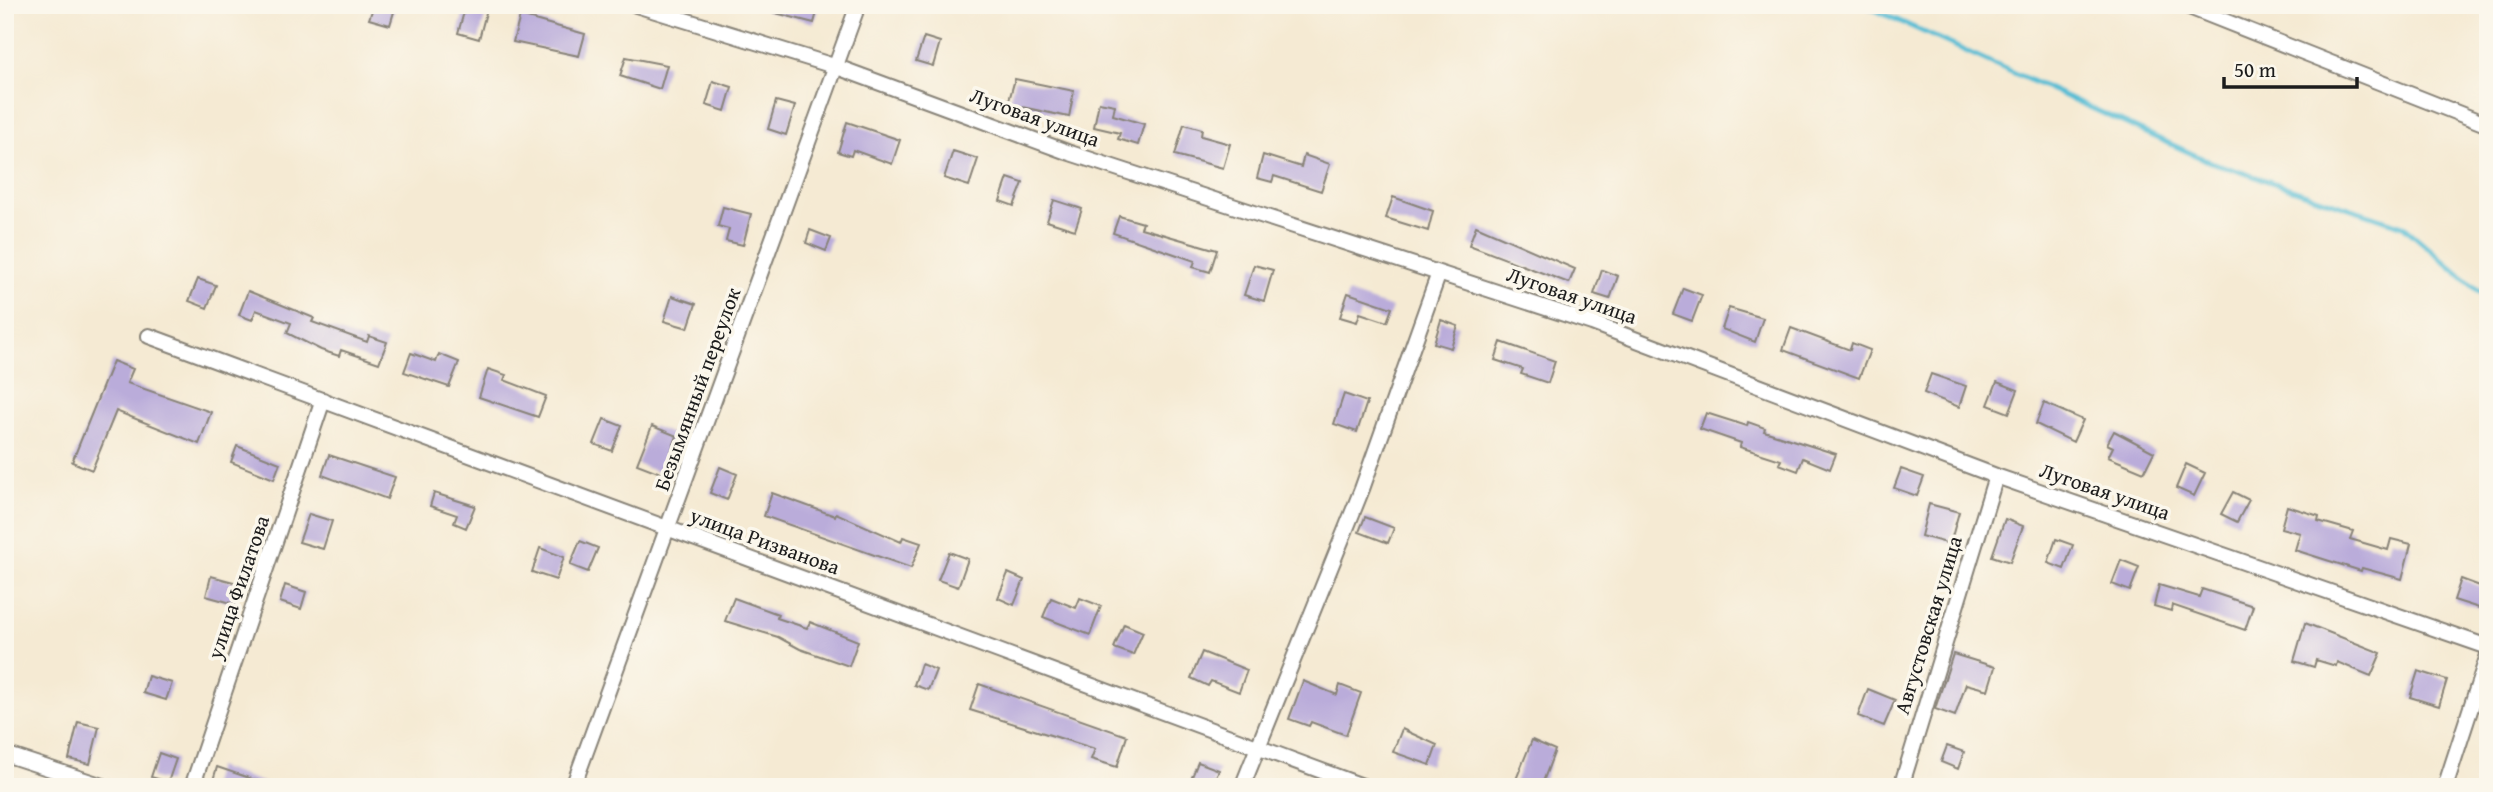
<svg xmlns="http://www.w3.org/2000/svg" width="2493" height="792" font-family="'Gentium Book Plus',serif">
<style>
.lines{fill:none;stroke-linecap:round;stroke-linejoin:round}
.stream{stroke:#56bdd4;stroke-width:5}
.building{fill:#baacda}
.minor-casing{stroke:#888378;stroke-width:18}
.minor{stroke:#fff;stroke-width:14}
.labels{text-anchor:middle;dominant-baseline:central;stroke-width:7;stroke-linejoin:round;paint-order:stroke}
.street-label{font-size:21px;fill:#1c1c1c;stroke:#fbf7ec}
</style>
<rect width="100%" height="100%" fill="#fbf7ec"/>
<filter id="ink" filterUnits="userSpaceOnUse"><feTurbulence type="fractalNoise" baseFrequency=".0143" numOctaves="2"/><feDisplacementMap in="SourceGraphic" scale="14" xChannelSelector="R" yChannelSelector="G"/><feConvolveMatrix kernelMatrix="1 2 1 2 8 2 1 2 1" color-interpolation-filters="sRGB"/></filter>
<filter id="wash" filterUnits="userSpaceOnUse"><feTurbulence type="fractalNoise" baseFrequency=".00686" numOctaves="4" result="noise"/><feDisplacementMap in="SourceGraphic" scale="28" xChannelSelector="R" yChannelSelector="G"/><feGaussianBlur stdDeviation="1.57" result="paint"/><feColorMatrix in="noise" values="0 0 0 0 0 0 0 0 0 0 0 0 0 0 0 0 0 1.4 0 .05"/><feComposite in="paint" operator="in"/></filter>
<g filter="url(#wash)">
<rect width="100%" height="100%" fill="#f5ead3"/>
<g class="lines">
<path class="stream" d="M1864 5 2208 161 2403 226 2488 299"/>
</g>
<g id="blocks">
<path class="building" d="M374 5H396L390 25 369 19Z
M466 5H488L479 39 458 33Z
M765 5H819L814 23 764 10Z
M520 16 585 34 579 56 513 42Z
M924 37 940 42 933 66 916 61Z
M626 57 667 65 660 89 620 76Z
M1015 79 1074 91 1069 117 1008 104Z
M713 81 732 87 725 111 706 105Z
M776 101 795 106 786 135 768 129Z
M1099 102 1115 105 1113 115 1144 124 1138 145 1118 139 1120 133 1094 127Z
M847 122 900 140 892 164 853 150 851 156 838 152Z
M1184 124 1202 129 1201 136 1230 144 1223 168 1175 155Z
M953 151 978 159 969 186 944 178Z
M1263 155 1301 167 1304 155 1330 164 1321 191 1274 176 1272 182 1257 178Z
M1008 178 1023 183 1014 206 1000 201Z
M1393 197 1433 211 1428 231 1386 218Z
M1054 200 1082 209 1075 230 1047 221Z
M723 207 751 214 743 245 726 241 729 229 718 226Z
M1119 216 1143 223 1141 228 1217 250 1210 272 1193 267 1195 261 1113 233Z
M1476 226 1575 269 1569 283 1469 245Z
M810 230 831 238 826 251 806 243Z
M1254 265 1273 270 1264 301 1244 295Z
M1602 270 1618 276 1610 299 1594 294Z
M198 279 216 285 207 308 189 301Z
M1683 288 1702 295 1692 321 1673 314Z
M248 291 314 318 312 322 367 342 369 336 387 342 379 363 341 350 339 356 321 350 287 333 291 323 256 310 252 320 239 315Z
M1348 293 1392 308 1387 322 1360 313 1357 322 1340 317Z
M672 296 696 304 688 328 664 321Z
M1729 308 1763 318 1755 342 1722 329Z
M1441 320 1458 326 1451 348 1434 343Z
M1791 328 1850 350 1852 343 1870 350 1859 378 1783 350Z
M1501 342 1555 361 1548 383 1521 374 1523 369 1495 360Z
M411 353 436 362 439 354 459 362 449 387 404 372Z
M113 361 133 369 127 383 211 412 199 444 116 411 92 470 72 462Z
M488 369 506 375 504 380 546 396 538 417 479 397Z
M1931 374 1966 386 1959 407 1924 393Z
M1997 382 2018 390 2009 413 1988 405Z
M1344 394 1367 402 1357 432 1334 424Z
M2044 403 2083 420 2073 442 2036 424Z
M1706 413 1747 426 1748 422 1765 428 1764 431 1836 454 1830 469 1803 458 1798 471 1779 464 1781 460 1740 447 1741 443 1700 429Z
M604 419 622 426 612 451 594 444Z
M652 426 677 436 663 474 637 464Z
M2114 431 2154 452 2144 472 2108 457 2113 447 2107 444Z
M237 446 280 463 274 479 231 462Z
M329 455 395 477 387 499 322 475Z
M2186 464 2205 473 2194 496 2176 488Z
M720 467 737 474 727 500 710 493Z
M1901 469 1924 477 1917 496 1894 488Z
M2233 492 2249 500 2237 522 2221 514Z
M434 493 475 506 466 528 454 523 457 515 430 506Z
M772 493 835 516 836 513 901 542 903 537 921 543 911 568 764 516Z
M1929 504 1959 512 1950 544 1921 536Z
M2287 506 2319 516 2318 521 2353 531 2350 539 2388 550 2391 539 2411 544 2402 579 2362 568 2361 571 2295 550 2300 533 2281 528Z
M309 514 332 521 323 549 299 542Z
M1365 517 1394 528 1388 543 1359 532Z
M2005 519 2023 526 2010 562 1992 556Z
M2056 539 2073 545 2064 569 2048 563Z
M580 541 598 548 588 572 570 565Z
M540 548 564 557 556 580 532 572Z
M949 552 968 559 958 587 938 580Z
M2121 560 2139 567 2130 591 2112 584Z
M1008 573 1024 580 1014 605 998 598Z
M211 576 241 584 235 604 206 596Z
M2461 579 2488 589V611L2454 600Z
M285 585 306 592 301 609 280 602Z
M2159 585 2199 597 2202 589 2253 606 2245 630 2172 605 2171 611 2154 606Z
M734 598 778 614 777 618 807 628 810 622 858 641 849 666 800 649 778 637 725 621Z
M1051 598 1076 608 1080 598 1101 606 1090 635 1043 617Z
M2305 623 2381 653 2371 676 2337 662 2336 666 2316 660 2314 667 2294 661Z
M1124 624 1143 632 1133 655 1114 648Z
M1202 652 1247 670 1239 692 1211 681 1208 686 1191 678Z
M1953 654 1995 667 1988 690 1966 684 1955 716 1935 709Z
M921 664 936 670 928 690 914 685Z
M2418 671 2447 680 2439 706 2410 697Z
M148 676 172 683 166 700 143 693Z
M1303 681 1337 695 1340 685 1361 693 1346 735 1311 722 1309 726 1289 719Z
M979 684 1127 736 1117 767 1091 759 1095 749 970 710Z
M1868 689 1895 700 1884 726 1858 716Z
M78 722 99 727 90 764 69 759Z
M1402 729 1437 745 1430 765 1393 752Z
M1532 740 1555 750 1541 787H1513Z
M1947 746 1964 752 1958 769 1941 762Z
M159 753 176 759 168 782 151 777Z
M1198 762 1219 770 1212 787H1188Z
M217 767 267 784V787H211Z"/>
</g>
</g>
<g filter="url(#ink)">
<use href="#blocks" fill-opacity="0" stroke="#888378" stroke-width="2"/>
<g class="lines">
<defs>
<path id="minor" d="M636 5 837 67 1067 152 1592 323 1996 476 2488 647
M2184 5 2488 125
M149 336 1365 787
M5 754 106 787
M192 787 323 400
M573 787 858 5
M1242 787 1362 489 1439 273
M1901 787 1996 476
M2445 787 2488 655"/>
</defs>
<use href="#minor" class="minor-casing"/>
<use href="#minor" class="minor"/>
</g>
</g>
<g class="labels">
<g class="street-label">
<text transform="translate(1035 117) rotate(20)">Луговая улица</text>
<text transform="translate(1572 295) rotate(19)">Луговая улица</text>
<text transform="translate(697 389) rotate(-70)">Безымянный переулок</text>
<text transform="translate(2105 491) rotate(19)">Луговая улица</text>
<text transform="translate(765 541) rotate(20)">улица Ризванова</text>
<text transform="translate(238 587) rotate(-71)">улица Филатова</text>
<text transform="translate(1928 625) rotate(-73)">Августовская улица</text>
</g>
</g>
<rect width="2493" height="792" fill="none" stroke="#fbf7ec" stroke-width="28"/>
<path d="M2224 77v10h133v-10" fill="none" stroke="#1c1c1c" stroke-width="3.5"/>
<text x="2234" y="77" font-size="21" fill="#1c1c1c" stroke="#fbf7ec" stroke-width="5" paint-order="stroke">50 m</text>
</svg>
